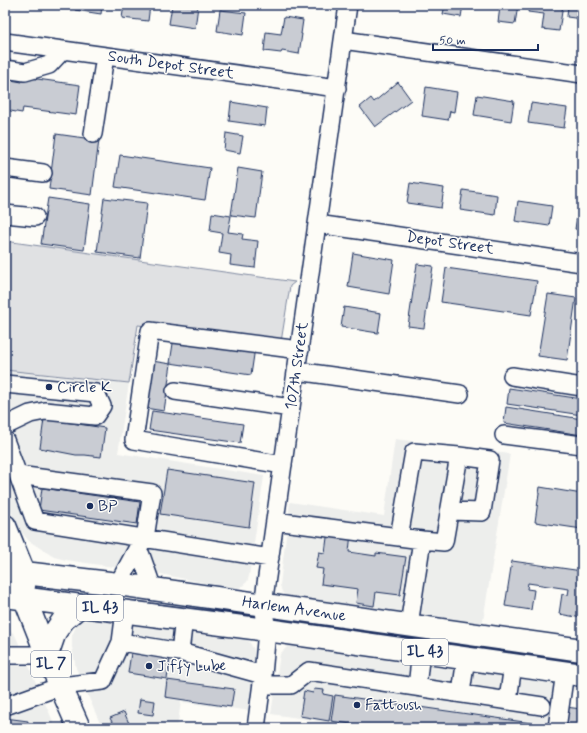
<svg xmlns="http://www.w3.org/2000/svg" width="587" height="733" font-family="Mynerve,sans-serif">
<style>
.built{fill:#edeeec}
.green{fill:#e0e1e3;stroke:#7e88a0}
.building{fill:#c9ccd3;stroke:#1b2f5e}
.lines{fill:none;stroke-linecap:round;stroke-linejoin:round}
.minor-casing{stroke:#1b2f5e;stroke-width:20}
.major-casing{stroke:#1b2f5e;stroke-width:25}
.minor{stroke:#fdfcf7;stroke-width:17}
.major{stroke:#fdfcf7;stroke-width:22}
.poi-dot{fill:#1b2f5e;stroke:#fdfcf7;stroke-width:1.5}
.labels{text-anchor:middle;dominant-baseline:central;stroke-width:3;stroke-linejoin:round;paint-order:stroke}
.shield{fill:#fdfcf7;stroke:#5f6c8c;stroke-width:1}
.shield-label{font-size:15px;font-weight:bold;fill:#1b2f5e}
.street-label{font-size:16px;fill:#1b2f5e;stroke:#fdfcf7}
.poi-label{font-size:16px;fill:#1b2f5e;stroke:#fdfcf7;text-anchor:start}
</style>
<rect width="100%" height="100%" fill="#fdfcf7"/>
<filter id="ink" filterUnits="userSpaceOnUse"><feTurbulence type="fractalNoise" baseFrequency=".025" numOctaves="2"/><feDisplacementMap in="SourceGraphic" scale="8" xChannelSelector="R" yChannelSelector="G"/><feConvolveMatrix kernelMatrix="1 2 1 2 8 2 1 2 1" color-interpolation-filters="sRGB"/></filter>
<g filter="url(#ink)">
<path class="built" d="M5 370 129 383 118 453 264 476 249 576 247 582 241 587 233 589 161 574 66 560 54 557 29 541 18 528 5 498Z
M395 439 510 454 482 627 288 599 282 592 280 585 290 502 384 516Z
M90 617 239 636 248 640 255 651 257 662 252 711 181 702 177 728H102L76 668 72 647V636L76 626 81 620Z
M5 625 15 635 56 728H5Z
M297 644 558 682 551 728H367L271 714 280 654 288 646Z"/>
<path class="green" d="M5 241 295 282 290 286 281 342 138 325 129 383 5 370Z"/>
<path class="building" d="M32 5H47V7Z
M76 5H102L101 14 75 10Z
M124 5H150L148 21 122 18Z
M172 5 198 6 195 28 169 24Z
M445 5H463L461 17 443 14Z
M484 5H518L515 24 498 22 500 7Z
M529 5H563L559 31 542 29 544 14 528 12Z
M568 5H582V19L567 17Z
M220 10 246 13 243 35 217 31Z
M284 17 303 20 301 34H302L299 54 282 51 281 53 264 51 266 32 281 34Z
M23 77 80 85 76 115 23 108 22 113 5 110V79L22 82Z
M398 82 411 100 375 127 360 107 371 98 374 102Z
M426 87 457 92 454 112 450 111 448 120 422 116Z
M477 95 514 101 511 121 474 115Z
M231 102 267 108 265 126 229 121Z
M531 103 567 108 564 128 528 123Z
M582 111V131H579Z
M226 133 243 136 240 153 224 150Z
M56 134 99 140 92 195 49 189Z
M120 155 210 168 205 200 115 187Z
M238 168 262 172 256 218 231 215Z
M410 183 444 188 441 208 407 203Z
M463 190 497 195 495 215 460 210Z
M48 198 90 204 84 250 41 244Z
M104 198 147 203 140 258 97 252Z
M518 201 552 206 549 226 515 221Z
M578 210 582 211V230L575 229Z
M212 213 231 216 228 232 243 234 242 239 258 241 255 268 230 265 231 255 219 253 222 233 210 231Z
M353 253 394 260 389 294 348 287Z
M417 264 433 266 424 328 408 326Z
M446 268 537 281 531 315 441 302Z
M548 294 576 298 567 360 538 356Z
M344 307 381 313 378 333 341 327Z
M174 337 255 348 251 375 170 363Z
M152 361 171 364 164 411 145 408Z
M509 388 582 399V415L507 404Z
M506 407 582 419V435L504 423Z
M152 411 243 424 240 443 149 430Z
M44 419 105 428 101 457 85 455H76L40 448Z
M167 470 255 483 249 527 160 514Z
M540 487 582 494V529L535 522Z
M42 488 140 502 137 524 39 510Z
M328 530 351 533 349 552 376 556V553L406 557 400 595 376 592 374 606 356 603 358 589 321 584 323 569 316 568 319 552 325 553Z
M512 561 582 571V618L559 614 562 594 568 595 569 589 528 583 527 589 534 590 531 610 505 606Z
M131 653 170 659 167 679 128 673Z
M167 680 234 689 231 707 165 697Z
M314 689 324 690 323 694 333 696 329 721 300 716 304 691 313 693Z
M335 695 538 724V728H378L331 721Z
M140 699 155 701 153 715 138 713Z
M565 707 582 709V728H562Z
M124 712 131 728H115L110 718Z
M5 718 28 721 27 728H5Z"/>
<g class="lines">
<defs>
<path id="minor" d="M343 40 582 74
M5 42 337 88
M5 69 25 72 49 65 63 50
M93 134 105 56
M5 168 43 173
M5 214 35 217
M317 224 582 263
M297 371 460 394
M512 376 582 387
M5 384 96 393 102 406 95 416 45 411 30 414 5 426
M175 391 291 408
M504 435 582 445
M5 440 35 521 270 558
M283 465 134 440 150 331 300 350
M18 475 152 493 145 538 137 549
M275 521 422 540
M399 537 414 452 459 456
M118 584 137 549 141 555 153 589
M184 618 180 652 263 675
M409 625 422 540 444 542 459 456 490 460 482 512 449 511
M121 642 180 652
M5 655H47
M262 685H291L309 671 542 706
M417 687 421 651
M461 693 466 658
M508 700 513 665
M5 704 8 705 61 686 103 681 121 642 125 611
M256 728 263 675 267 630 263 605 348 5
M557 728 565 672"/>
<path id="major" d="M5 526 24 573V586
M5 570 24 573 118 584 582 650
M18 589 25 599 47 655 79 728
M5 596 267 630 582 675
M47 655 55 632 64 619 80 606"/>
</defs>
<use href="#minor" class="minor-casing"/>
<use href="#major" class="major-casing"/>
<use href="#minor" class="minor"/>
<use href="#major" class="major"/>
</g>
</g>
<g class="poi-dot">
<circle cx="49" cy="387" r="4"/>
<circle cx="90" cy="506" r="4"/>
<circle cx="149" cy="666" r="4"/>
<circle cx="357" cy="705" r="4"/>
</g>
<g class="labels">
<g class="shield">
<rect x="77" y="595" width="46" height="26" rx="3"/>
<rect x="402" y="639" width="46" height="26" rx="3"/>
<rect x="31" y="651" width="40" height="26" rx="3"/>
</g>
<g class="shield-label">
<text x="100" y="608">IL 43</text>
<text x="425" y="652">IL 43</text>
<text x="51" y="664">IL 7</text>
</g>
<g class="street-label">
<text transform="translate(171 65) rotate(8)">South Depot Street</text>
<text transform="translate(450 243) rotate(8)">Depot Street</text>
<text transform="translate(297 366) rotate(-82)">107th Street</text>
<text transform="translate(294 609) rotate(8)">Harlem Avenue</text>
</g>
<g class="poi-label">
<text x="57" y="387">Circle K</text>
<text x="98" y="506">BP</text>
<text x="157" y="666">Jiffy Lube</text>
<text x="365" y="705">Fattoush</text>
</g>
</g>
<rect width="587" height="733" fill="none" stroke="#fdfcf7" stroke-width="20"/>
<rect x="10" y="10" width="567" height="713" fill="none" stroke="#1b2f5e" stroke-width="1.5" filter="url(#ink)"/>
<path d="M433 44v6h105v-6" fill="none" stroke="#1b2f5e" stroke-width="2"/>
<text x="439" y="44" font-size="12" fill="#1b2f5e" stroke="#fdfcf7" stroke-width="3" paint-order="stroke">50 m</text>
</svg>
